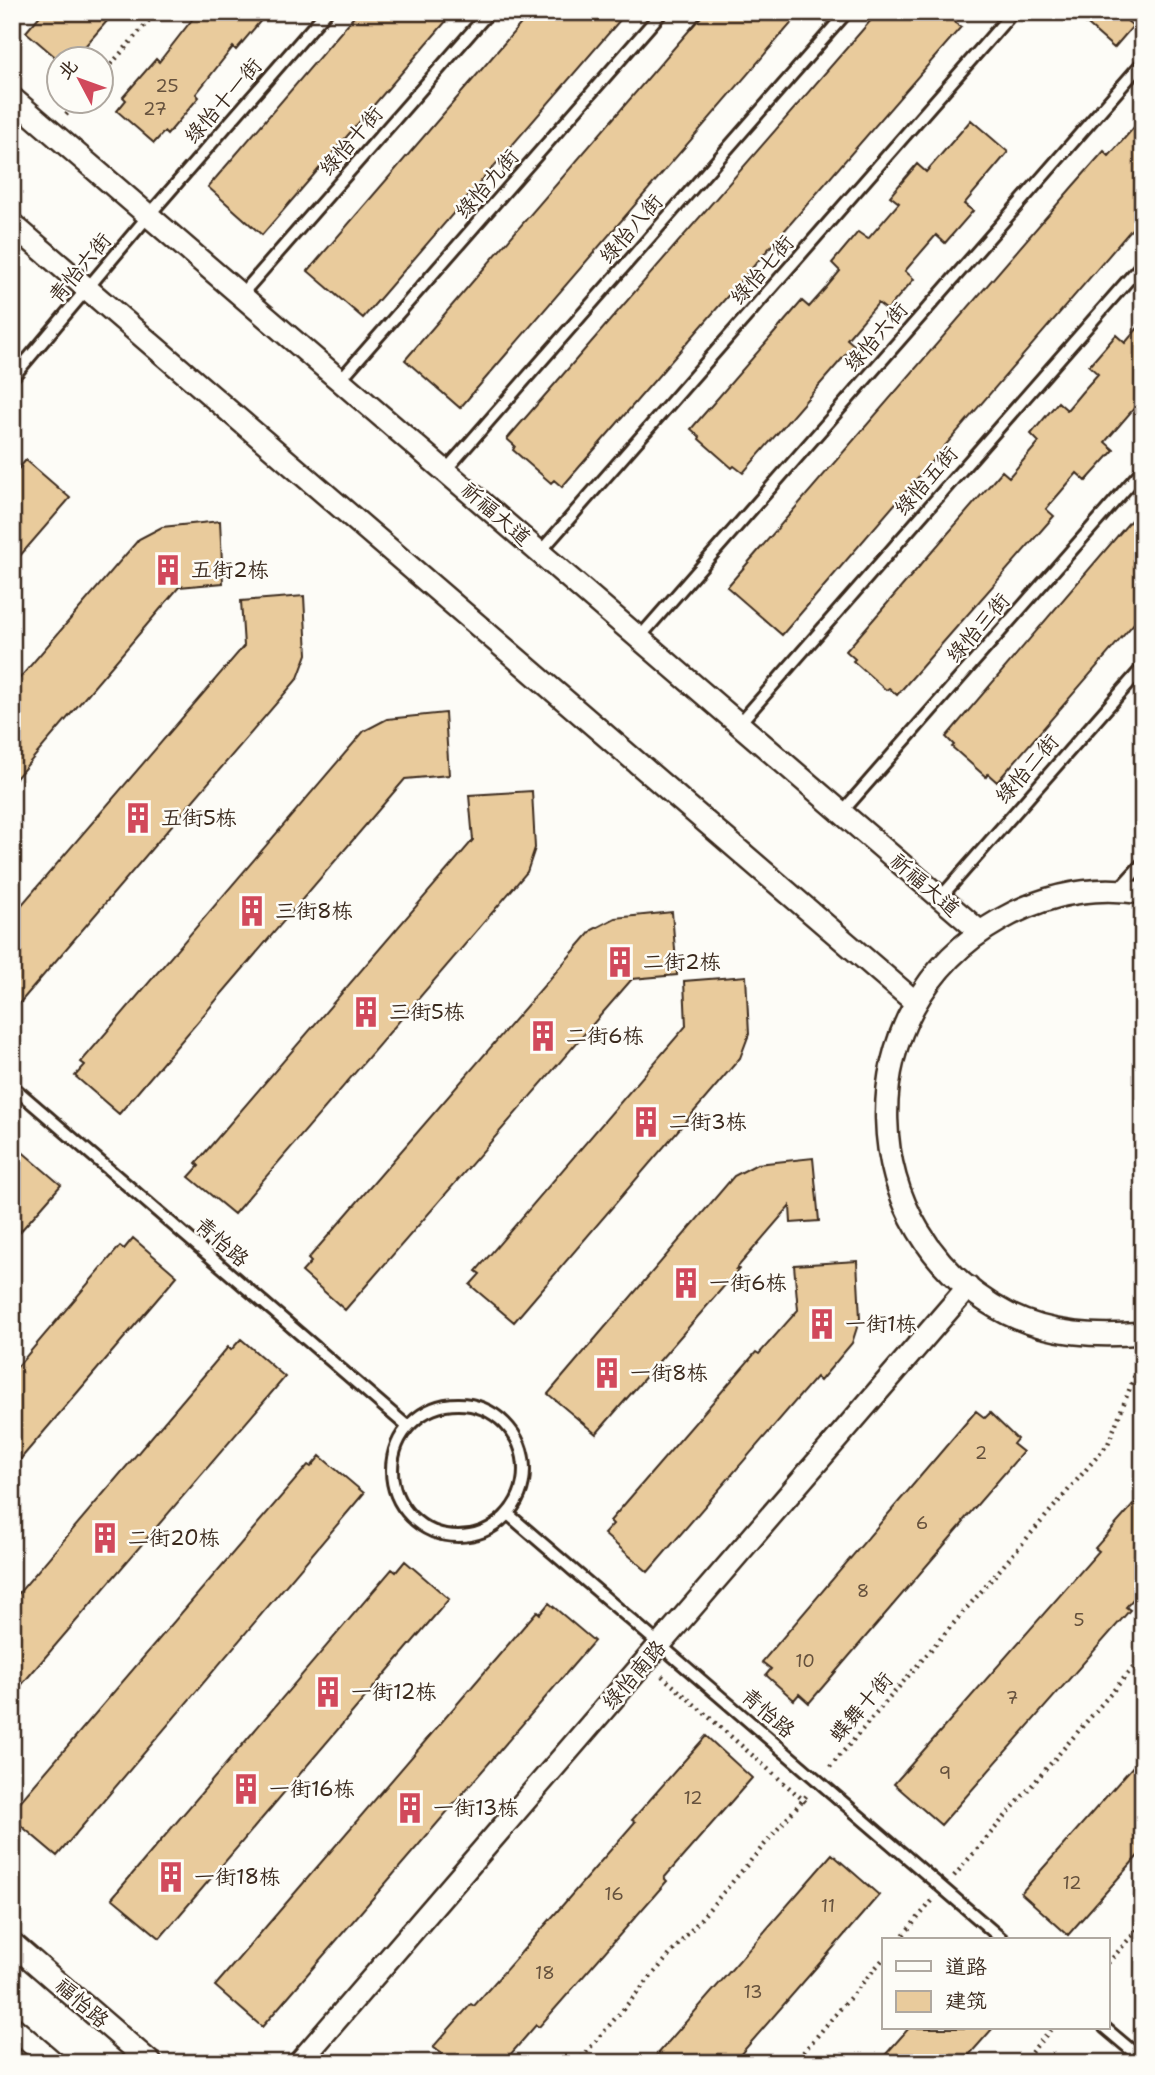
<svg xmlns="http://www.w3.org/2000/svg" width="1155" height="2075" font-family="'Shantell Sans','LXGW WenKai TC',sans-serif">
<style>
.building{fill:#e9cb9c;stroke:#3b2a1e;stroke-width:2}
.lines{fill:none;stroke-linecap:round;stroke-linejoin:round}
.service-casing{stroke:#3b2a1e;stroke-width:16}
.minor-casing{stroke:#3b2a1e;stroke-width:26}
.path{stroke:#3b2a1e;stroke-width:4.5;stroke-dasharray:2 5;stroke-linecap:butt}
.service{stroke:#fdfcf7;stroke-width:10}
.minor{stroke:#fdfcf7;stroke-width:21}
.labels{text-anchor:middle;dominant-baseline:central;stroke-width:5;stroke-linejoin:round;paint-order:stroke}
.number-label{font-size:18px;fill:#66523e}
.street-label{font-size:21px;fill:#3b2a1e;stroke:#fdfcf7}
.poi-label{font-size:21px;fill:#3b2a1e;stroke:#fdfcf7;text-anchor:start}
</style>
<rect width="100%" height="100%" fill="#fdfcf7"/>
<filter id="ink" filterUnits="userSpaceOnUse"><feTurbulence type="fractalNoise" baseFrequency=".0143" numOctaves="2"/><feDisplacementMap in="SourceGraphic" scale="14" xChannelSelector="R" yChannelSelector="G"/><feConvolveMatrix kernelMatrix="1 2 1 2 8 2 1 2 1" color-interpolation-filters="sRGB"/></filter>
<g filter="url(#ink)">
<path class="building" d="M43 12H115L73 60 60 61 26 32Z
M198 12H268L236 50 233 47 196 94 199 97 167 135 164 132 154 143 117 111 126 100 123 97 156 59 159 62Z
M358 12H454L262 235 208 187Z
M531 12H627L363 318 308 271Z
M705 12H801L460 408 405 360Z
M878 12H964L955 23 961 27 562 487 554 480 551 483 513 450 515 446 507 439Z
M1073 12H1117L1133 26 1114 48Z
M1143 117V216L782 635 727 587 1073 186 1104 151 1109 156Z
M971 120 1008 152 964 204 973 211 945 243 936 235 905 271 914 279 887 310 878 303 847 339 854 345 743 473 734 466 732 468 699 439 700 437 691 429 802 301 809 307 825 289 840 271 832 263 858 232 868 239 899 203 890 196 917 164 926 172Z
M1143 322V398L1105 442 1114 450 1086 481 1077 473 1046 509 1054 516 897 695 889 688 886 690 853 661 855 659 846 651 1002 471 1009 477 1039 442 1031 434 1058 402 1067 410 1082 392 1098 374 1089 366 1116 335 1125 343Z
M26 460 70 498 12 565V476Z
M1143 506V613L997 782 988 774 986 777 952 747 954 745 946 737Z
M220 521 223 583 179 587 12 783V687L139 539 162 527Z
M304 596 307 654 298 678 12 1012V916L244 646 241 601Z
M445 713 449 775 405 779 119 1114 75 1076 85 1065 81 1062 364 731 387 719Z
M532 791 535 848 527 872 234 1214 189 1177 199 1166 196 1163 473 840 469 795Z
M672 912 677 975 632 979 345 1310 302 1272 311 1262 308 1259 592 930 615 918Z
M746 976 749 1034 740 1058 514 1322 470 1285 480 1274 476 1271 686 1026 684 981Z
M12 1143 61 1185 12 1241Z
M813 1158 819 1221 791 1223 790 1206 736 1269H739L596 1434 548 1394 734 1176 757 1164Z
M133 1238 177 1276 12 1469V1373L120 1246 124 1249Z
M857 1261 860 1318 852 1343 820 1381 816 1377 648 1572 604 1534 613 1524 610 1521 756 1352 759 1354 798 1310 794 1265Z
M241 1339 285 1377 12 1696V1601L228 1347 231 1350Z
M976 1411 985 1418 990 1413 1017 1439 1013 1444 1023 1452 963 1521 964 1522 809 1703 799 1694 794 1700 766 1675 771 1669 762 1662Z
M320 1456 364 1493 57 1856 12 1818V1811L308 1465 311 1467Z
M1143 1494V1588L1126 1607 1130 1610 941 1825 894 1784 1099 1551 1095 1548Z
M405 1561 449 1599 160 1938 112 1898 392 1569 396 1572Z
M549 1603 594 1641 262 2027 215 1986 537 1611 540 1614Z
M706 1736 752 1778 664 1878 667 1881 539 2027 536 2025 503 2063H434L442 2054 433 2047 471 2004 474 2006 561 1907 635 1822 632 1820Z
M1143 1755V1850L1068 1935 1021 1893Z
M832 1854 879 1895 813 1971 733 2063H650Z
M909 2028H993L962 2063H878Z"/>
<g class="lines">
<defs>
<path id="service" d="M241 295 489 12
M12 378 149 215 326 12
M340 380 662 12
M445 471 847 12
M540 552 1013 12
M639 638 1143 62
M739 724 1143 263
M842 812 1143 469
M1119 889 1143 863
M940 898 1143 667
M12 1086 408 1427
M392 1470a66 66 0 1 1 132 0a66 66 0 1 1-132 0Z
M508 1514 1003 1940
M1105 2028 1143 2060"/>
<path id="minor" d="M12 98 979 931
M12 224 915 1002
M1143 893C1093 885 1044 895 1000 920 845 1007 850 1233 1008 1314 1051 1335 1097 1337 1143 1333
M12 1943 151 2063
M12 2027 54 2063
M299 2063 968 1287"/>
</defs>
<use href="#service" class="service-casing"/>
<use href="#minor" class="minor-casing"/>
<path class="path" d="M102 75 156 12
M66 115 78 102
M662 1676 809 1805
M830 1767 1108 1444 1142 1357
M954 1876 1143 1656
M899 1940 932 1901
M1108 1963 1143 1923
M577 2063 807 1795
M794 2063 884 1958
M1022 2063 1052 2028"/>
<use href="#service" class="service"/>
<use href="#minor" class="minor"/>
</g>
</g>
<defs>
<symbol id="building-bare" viewBox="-9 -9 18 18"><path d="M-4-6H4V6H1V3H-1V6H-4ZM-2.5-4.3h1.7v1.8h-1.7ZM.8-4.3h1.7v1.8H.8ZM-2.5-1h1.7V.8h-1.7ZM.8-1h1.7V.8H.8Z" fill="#d1495b" stroke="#fdfcf7" stroke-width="2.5" paint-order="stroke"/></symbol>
</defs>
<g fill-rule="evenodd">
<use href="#building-bare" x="146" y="548" width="44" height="44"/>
<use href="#building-bare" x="116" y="796" width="44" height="44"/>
<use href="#building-bare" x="230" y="889" width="44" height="44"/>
<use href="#building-bare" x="598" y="940" width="44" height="44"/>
<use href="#building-bare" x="344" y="990" width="44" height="44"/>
<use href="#building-bare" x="521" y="1014" width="44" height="44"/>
<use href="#building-bare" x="624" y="1100" width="44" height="44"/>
<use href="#building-bare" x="664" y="1261" width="44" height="44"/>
<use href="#building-bare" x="800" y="1302" width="44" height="44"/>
<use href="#building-bare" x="585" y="1351" width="44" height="44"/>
<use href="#building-bare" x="83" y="1516" width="44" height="44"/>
<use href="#building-bare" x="306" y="1670" width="44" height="44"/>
<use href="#building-bare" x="224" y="1767" width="44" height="44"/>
<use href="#building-bare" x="388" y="1786" width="44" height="44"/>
<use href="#building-bare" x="149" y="1855" width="44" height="44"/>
</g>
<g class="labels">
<g class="number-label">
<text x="167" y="86">25</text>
<text x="155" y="109">27</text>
<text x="981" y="1453">2</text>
<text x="922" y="1523">6</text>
<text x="863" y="1591">8</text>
<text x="1079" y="1620">5</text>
<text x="805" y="1661">10</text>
<text x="1012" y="1698">7</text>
<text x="945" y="1773">9</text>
<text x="693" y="1798">12</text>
<text x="1072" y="1883">12</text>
<text x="614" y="1894">16</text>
<text x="828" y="1906">11</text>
<text x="545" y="1973">18</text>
<text x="753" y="1992">13</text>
</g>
<g class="street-label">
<text transform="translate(223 101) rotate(-49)">绿怡十一街</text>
<text transform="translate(351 141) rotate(-49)">绿怡十街</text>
<text transform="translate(487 184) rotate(-49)">绿怡九街</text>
<text transform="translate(631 229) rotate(-49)">绿怡八街</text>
<text transform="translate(80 268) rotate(-50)">青怡六街</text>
<text transform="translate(762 270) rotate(-49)">绿怡七街</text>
<text transform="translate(876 337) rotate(-49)">绿怡六街</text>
<text transform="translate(926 481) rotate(-49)">绿怡五街</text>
<text transform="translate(496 514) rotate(41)">祈福大道</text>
<text transform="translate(978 628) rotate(-49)">绿怡三街</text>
<text transform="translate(1027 769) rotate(-49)">绿怡二街</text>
<text transform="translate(925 885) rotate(41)">祈福大道</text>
<text transform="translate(222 1242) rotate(41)">青怡路</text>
<text transform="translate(634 1675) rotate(-49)">绿怡南路</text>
<text transform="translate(861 1707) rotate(-49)">蝶舞十街</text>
<text transform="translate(768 1713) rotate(41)">青怡路</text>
<text transform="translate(82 2003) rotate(41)">福怡路</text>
</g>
<g class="poi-label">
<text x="191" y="570">五街2栋</text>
<text x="161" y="818">五街5栋</text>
<text x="275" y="911">三街8栋</text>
<text x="643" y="962">二街2栋</text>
<text x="389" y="1012">三街5栋</text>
<text x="566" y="1036">二街6栋</text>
<text x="669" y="1122">二街3栋</text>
<text x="709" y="1283">一街6栋</text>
<text x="845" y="1324">一街1栋</text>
<text x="630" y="1373">一街8栋</text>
<text x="128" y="1538">二街20栋</text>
<text x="351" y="1692">一街12栋</text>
<text x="269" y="1789">一街16栋</text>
<text x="433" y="1808">一街13栋</text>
<text x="194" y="1877">一街18栋</text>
</g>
</g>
<rect width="1155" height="2075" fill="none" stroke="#fdfcf7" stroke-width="42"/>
<rect x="21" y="21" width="1113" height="2033" fill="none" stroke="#3b2a1e" stroke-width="2.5" filter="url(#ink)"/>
<rect x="882" y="1938" width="228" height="91" fill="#fdfcf7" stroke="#afa8a0" stroke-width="2"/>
<rect x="896" y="1961" width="35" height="10" fill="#fdfcf7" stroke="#afa8a0" stroke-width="2"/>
<text x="945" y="1974" font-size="21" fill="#3b2a1e">道路</text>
<rect x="896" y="1991" width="35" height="21" fill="#e9cb9c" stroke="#afa8a0" stroke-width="2"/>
<text x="945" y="2008" font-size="21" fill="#3b2a1e">建筑</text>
<g transform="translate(80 80) rotate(311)"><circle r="33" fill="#fdfcf7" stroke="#afa8a0" stroke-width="2"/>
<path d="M0-5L12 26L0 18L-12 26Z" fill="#d1495b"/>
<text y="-10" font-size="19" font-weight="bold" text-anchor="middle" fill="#3b2a1e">北</text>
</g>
</svg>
